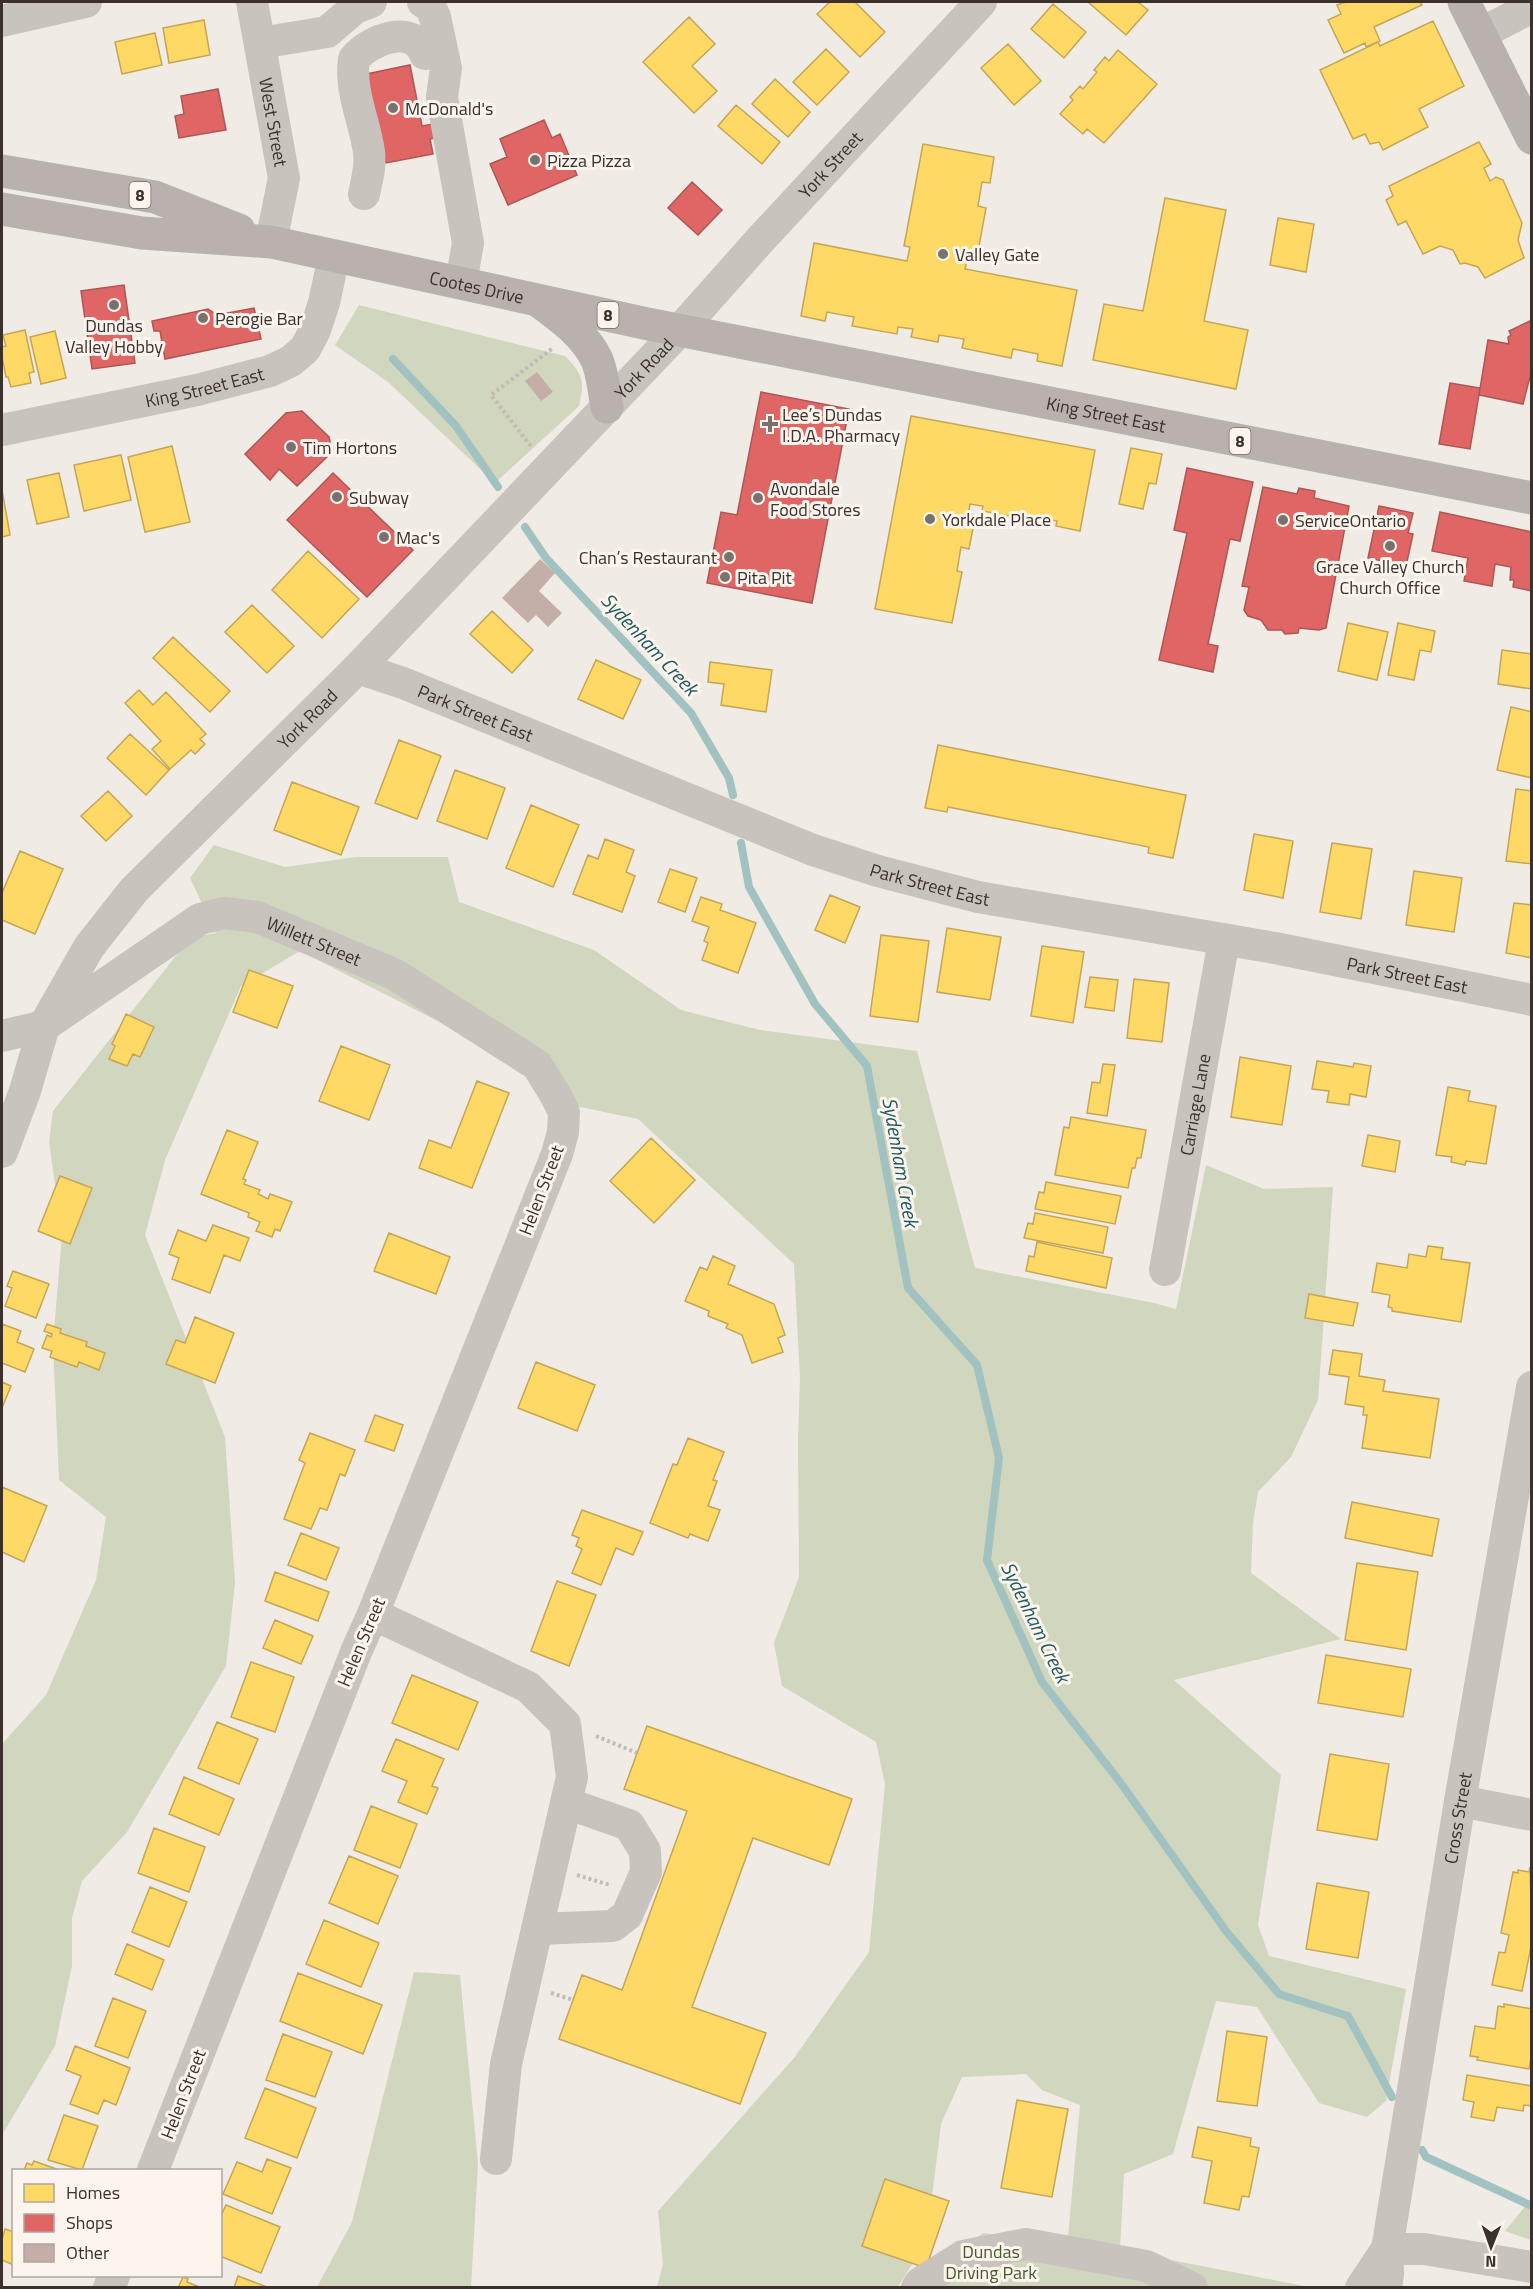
<svg xmlns="http://www.w3.org/2000/svg" width="1533" height="2289" font-family="'Titillium Web',sans-serif">
<style>
.green{fill:#d1d6bf}
.homes{fill:#ffd966;stroke:#c4a654;stroke-width:1.5}
.shops{fill:#e06666;stroke:#ae5654;stroke-width:1.5}
.lines{fill:none;stroke-linecap:round;stroke-linejoin:round}
.stream{stroke:#a1c2c1;stroke-width:8}
.building{fill:#c3afa7}
.path{stroke:#c2bbb6;stroke-width:4;stroke-dasharray:3 3;stroke-linecap:butt}
.minor{stroke:#c9c3be;stroke-width:32}
.major{stroke:#b8b1ad;stroke-width:33}
.poi-dot{fill:#7a716c;stroke:#fbf5ee;stroke-width:2}
.labels{text-anchor:middle;dominant-baseline:central;stroke-width:6;stroke-linejoin:round;paint-order:stroke}
.shield{fill:#fbf5ee;stroke:#756b66;stroke-width:1.5}
.shield-label{font-size:16px;font-weight:bold;fill:#3b302b}
.poi-label{font-size:18px;fill:#3b302b;stroke:#fbf5ee;text-anchor:start}
.street-label{font-size:18px;fill:#3b302b;stroke:#fbf5ee}
.park-label{font-size:18px;fill:#4a5a2e;stroke:#fbf5ee}
.water-label{font-size:20px;font-style:italic;fill:#1f5a5e;stroke:#fbf5ee}
</style>
<rect width="100%" height="100%" fill="#f0ebe5"/>
<path class="green" d="M359 305 565 356C583 375 585 380 579 406L495 483 388 382 335 345Z
M214 845 285 867 356 857H448L459 902 594 950 681 1010 760 1030 917 1051 975 1268 1154 1303 1176 1309 1206 1165 1264 1189 1333 1187 1318 1400 1291 1457 1258 1492 1253 1523 1251 1573 1341 1639 1174 1680 1281 1775 1258 1925 1269 1956 1406 1989 1386 2101 1367 2117 1319 2103 1257 2007 1216 2001 1173 2154 1124 2174 1120 2250 1309 2287H915L921 2278 983 2233 1112 2249 1068 2237 1080 2105 1042 2090 1026 2074 962 2077 941 2124 930 2213 914 2261 898 2287H657L663 2264 658 2211 794 2058 869 1952 885 1784 876 1742 782 1686 774 1643 799 1577 798 1441 800 1378 794 1264 638 1119 561 1103 526 1066 300 951 241 986 165 1160 145 1235 225 1437 235 1583 226 1666 127 1832 82 1881 72 1918V1966L55 2046 2 2135V1744L46 1695 96 1580 106 1517 59 1480 53 1344 62 1234 49 1142 53 1111 190 938 216 933 190 878Z
M414 1972 460 1975 478 2164 471 2287H317L352 2222Z
M1531 2199V2240L1505 2231Z"/>
<path class="homes" d="M830 2H855L885 32 860 57 817 14Z
M1088 2H1138L1148 10 1126 35Z
M1346 2H1420L1422 5 1374 27 1380 41 1366 47 1365 43 1344 53 1328 20 1341 14 1337 5Z
M1053 4 1086 32 1064 58 1031 29Z
M689 17 715 44 692 66 717 91 694 113 643 62Z
M204 20 210 55 169 63 163 28Z
M1433 21 1464 86 1419 109 1428 127 1383 150 1379 142 1370 144 1365 134 1353 139 1320 70 1378 42 1380 46Z
M155 33 162 65 122 74 115 42Z
M1008 44 1041 81 1014 105 981 68Z
M826 49 849 72 817 105 793 82Z
M1118 50 1157 84 1104 143 1087 129 1083 134 1060 114 1073 100 1070 97 1080 86 1083 89 1097 72 1094 70 1105 57 1109 61Z
M775 79 810 112 788 137 752 104Z
M736 105 780 142 762 164 718 126Z
M1479 142 1491 164 1484 168 1490 181 1496 177 1503 180 1522 223 1518 240 1524 258 1485 278 1478 267 1465 263 1460 264 1453 250 1440 246 1423 254 1406 221 1398 225 1386 200 1393 196 1389 186Z
M923 144 994 157 990 183 982 182 978 206 986 208 976 262 967 260 965 269 1077 290 1062 366 1037 361 1038 354 1013 349 1011 358 962 348 964 339 939 335 938 342 911 337 913 329 898 327 897 334 852 326 854 317 827 312 825 321 801 316 814 243 907 261 910 247 904 246Z
M1165 198 1226 210 1204 321 1248 330 1236 389 1093 360 1104 304 1143 311Z
M1278 218 1314 224 1306 272 1270 265Z
M25 330 34 372 29 373 31 383 11 387 8 377H6L2 357V347L6 346 3 335Z
M55 331 66 378 41 384 30 337Z
M911 416 1095 450 1080 531 1056 526 1057 521 1032 517 1031 520 982 511 983 506 970 504 967 522 974 523 969 549 961 547 957 571 962 572 952 623 875 609Z
M172 446 190 522 145 532 128 457Z
M1131 448 1162 454 1156 484 1149 483 1143 509 1119 504Z
M121 455 131 500 84 511 74 465Z
M59 473 69 517 37 524 27 480Z
M2 490 10 535 2 537Z
M308 551 359 599 322 638 272 590Z
M252 605 294 646 267 673 225 632Z
M492 611 533 650 512 673 470 634Z
M1348 623 1388 632 1377 680 1338 671Z
M1398 623 1435 631 1431 652 1420 650 1414 680 1388 675Z
M173 637 230 691 210 712 153 658Z
M1502 650 1532 654V689L1498 684Z
M596 660 641 680 623 719 578 699Z
M710 662 772 670 766 712 721 705 724 684 708 682Z
M139 690 153 705 166 692 206 734 200 739 205 744 195 754 191 750 170 769 152 749 161 741 125 703Z
M1511 707 1532 712V778L1497 770Z
M130 734 169 770 146 795 107 758Z
M399 740 441 756 417 819 375 803Z
M938 745 1186 795 1173 858 1148 853 1149 847 948 807 947 812 925 808Z
M455 770 505 788 487 839 437 821Z
M292 782 359 807 341 855 274 830Z
M1516 789 1532 791V864L1506 861Z
M108 791 132 816 106 841 81 816Z
M531 805 579 825 553 887 506 868Z
M1254 834 1293 841 1283 898 1244 890Z
M605 839 634 850 626 872 635 876 622 912 573 894 588 855 598 859Z
M1332 843 1372 849 1361 919 1320 912Z
M20 851 63 869 35 934 2 920V893Z
M670 869 697 878 685 912 658 902Z
M1414 871 1462 878 1454 932 1406 925Z
M830 895 860 907 845 943 815 930Z
M701 897 722 904 720 910 756 923 738 973 702 960 708 943 704 941 709 927 692 921Z
M1514 903 1532 905V958L1506 953Z
M947 928 1001 937 990 1000 937 992Z
M881 935 929 941 918 1022 870 1016Z
M1042 946 1084 952 1073 1023 1031 1016Z
M249 970 293 986 277 1028 233 1012Z
M1090 977 1118 980 1114 1011 1085 1007Z
M1134 979 1169 983 1162 1042 1127 1038Z
M126 1014 154 1027 140 1057 133 1054 127 1066 109 1059 115 1046 112 1044Z
M341 1046 390 1065 369 1120 319 1101Z
M1240 1057 1291 1066 1282 1125 1231 1117Z
M1317 1061 1353 1067 1354 1063 1371 1066 1366 1097 1350 1094 1349 1105 1327 1102 1329 1091 1312 1089Z
M1103 1064 1115 1065 1107 1116 1087 1113 1092 1082 1100 1083Z
M477 1081 509 1093 472 1188 419 1168 429 1140 451 1148Z
M1448 1087 1470 1091 1468 1101 1496 1106 1486 1164 1466 1161 1465 1165 1451 1162 1452 1157 1436 1155Z
M1071 1117 1146 1130 1141 1158H1137L1135 1168H1132L1128 1188 1055 1175 1064 1127 1069 1128Z
M227 1130 258 1142 243 1179 246 1180 244 1184 260 1190 258 1194 268 1199 270 1194 292 1202 280 1231 275 1229 272 1237 256 1231 260 1222 248 1217 249 1213 201 1194Z
M1368 1135 1400 1141 1395 1172 1362 1166Z
M651 1138 695 1180 654 1223 610 1181Z
M60 1176 92 1188 70 1244 38 1231Z
M1046 1182 1121 1196 1115 1224 1035 1209 1039 1192 1044 1193Z
M1035 1213 1108 1227 1103 1253 1024 1238 1028 1223 1033 1224Z
M213 1225 249 1238 240 1261 224 1255 210 1293 172 1279 179 1258 169 1254 178 1230 206 1241Z
M389 1233 450 1257 436 1294 374 1271Z
M1037 1242 1112 1258 1106 1288 1026 1271 1029 1256 1034 1257Z
M1428 1246 1443 1248 1441 1259 1470 1263 1461 1322 1392 1311V1308L1388 1307 1390 1295 1372 1292 1377 1263 1407 1268 1409 1254 1426 1257Z
M713 1256 735 1266 728 1284 774 1304 785 1335 778 1338 783 1352 752 1363 742 1335 726 1328 728 1324 708 1316 709 1311 685 1301 700 1267 707 1270Z
M13 1271 49 1284 36 1318 5 1306 12 1288 7 1286Z
M1309 1294 1358 1303 1353 1326 1305 1318Z
M195 1317 234 1333 215 1383 166 1364 176 1340 185 1343Z
M2 1324 21 1331 17 1342 34 1349 25 1372 2 1363Z
M47 1324 61 1329 60 1333 87 1342 86 1346 105 1353 99 1370 79 1362 77 1367 50 1357 52 1351 42 1348 47 1335 51 1337 52 1334 44 1331Z
M1333 1350 1362 1354 1359 1376 1385 1380 1383 1391 1439 1399 1430 1458 1362 1448 1367 1415H1363L1364 1407 1345 1404 1349 1377 1329 1374Z
M536 1362 595 1385 577 1431 518 1408Z
M2 1382 11 1386 2 1408Z
M375 1415 403 1425 394 1451 365 1441Z
M310 1433 355 1450 345 1476 340 1474 327 1510 320 1508 311 1529 284 1519 305 1463 299 1460Z
M688 1438 724 1452 713 1480 717 1481 708 1506 720 1510 708 1541 690 1534 688 1538 650 1523 673 1464 677 1465Z
M2 1487 47 1506 24 1562 2 1552Z
M1352 1502 1439 1519 1432 1556 1345 1538Z
M582 1510 643 1532 633 1555 616 1548 601 1585 572 1573 582 1549 576 1546 579 1538 572 1535Z
M301 1533 339 1548 326 1580 288 1565Z
M1357 1563 1418 1572 1406 1650 1345 1640Z
M275 1572 329 1592 318 1621 265 1601Z
M557 1581 596 1595 569 1666 531 1651Z
M275 1620 313 1636 301 1664 263 1648Z
M1326 1655 1411 1669 1403 1717 1318 1703Z
M251 1662 294 1677 275 1732 231 1717Z
M412 1675 478 1702 458 1750 392 1723Z
M217 1722 258 1739 239 1784 198 1768Z
M647 1726 852 1799 829 1865 753 1838 692 2007 766 2033 740 2104 559 2039 582 1975 622 1990 687 1811 624 1789Z
M396 1739 444 1759 432 1786 438 1788 427 1814 398 1802 407 1781 382 1771Z
M1330 1754 1389 1764 1377 1840 1317 1830Z
M184 1777 234 1799 219 1835 169 1814Z
M371 1806 417 1824 400 1868 354 1850Z
M154 1828 205 1847 189 1892 138 1873Z
M349 1856 398 1876 378 1924 329 1903Z
M1530 1867 1532 1942 1522 1991 1492 1985 1499 1952 1505 1953 1509 1935 1501 1933 1513 1872 1518 1873V1870L1529 1872Z
M1317 1883 1369 1892 1358 1958 1306 1949Z
M150 1887 187 1902 169 1947 132 1932Z
M324 1920 379 1943 361 1987 306 1964Z
M127 1944 164 1960 152 1990 115 1974Z
M298 1973 382 2005 363 2054 280 2021Z
M113 1998 146 2011 128 2058 95 2046Z
M1504 2004 1532 2009V2053L1529 2069 1477 2060 1478 2057 1470 2056 1475 2026 1495 2029 1498 2006 1504 2007Z
M1227 2031 1267 2037 1257 2106 1217 2101Z
M283 2034 332 2052 315 2097 266 2080Z
M75 2046 130 2068 116 2105 104 2100 98 2114 70 2104 81 2076 66 2070Z
M1467 2075 1532 2086V2106L1524 2105 1523 2111 1497 2107 1494 2121 1471 2117 1474 2102 1463 2100Z
M265 2088 316 2108 297 2158 245 2138Z
M1017 2100 1068 2109 1052 2197 1001 2188Z
M64 2115 98 2126 82 2170 48 2160Z
M1198 2127 1251 2138 1250 2146 1259 2148 1249 2197 1242 2196 1239 2210 1204 2203 1212 2161 1192 2157Z
M267 2159 291 2168 272 2214 223 2194 237 2162 262 2172Z
M34 2161 59 2170H24L27 2163 32 2165Z
M885 2179 949 2201 926 2268 862 2246Z
M226 2205 280 2227 261 2273 220 2256V2218Z
M5 2229 14 2232V2265L2 2260V2239Z
M238 2276 267 2287V2288H234Z
M183 2277 188 2279 187 2282 202 2288H178Z"/>
<path class="shops" d="M410 65 422 126 433 124 436 138 430 139 433 154 386 163 366 74Z
M218 89 226 130 179 138 175 116 184 114 181 96Z
M544 120 552 138 560 134 577 175 508 205 490 164 507 157 500 139Z
M692 182 722 210 698 235 668 208Z
M124 285 135 363 92 369 81 291Z
M254 308 261 339 165 359 160 331H154L152 321 208 309 217 315Z
M1532 320V369L1523 404 1479 395 1488 340 1509 344 1508 337 1511 335 1509 331Z
M1450 383 1480 388 1470 449 1439 444Z
M761 392 849 409 812 603 707 583 721 512 737 515Z
M302 411 329 437 331 446 328 448V456L297 486 279 469 270 480 245 454 286 413Z
M1187 468 1253 482 1240 541 1230 539 1208 644 1218 646 1213 672 1159 660 1187 533 1174 530Z
M333 473 413 550 367 597 287 520Z
M1263 487 1297 494 1299 488 1315 491 1314 498 1349 506 1326 628 1319 630 1299 628 1298 633 1285 634 1282 630H1268L1261 620 1248 616 1244 610 1249 587 1242 586Z
M1379 506 1413 513 1408 533 1413 534 1406 566 1368 558Z
M1440 512 1532 532V591L1513 587 1514 580H1510L1511 567 1495 564 1492 586 1464 581 1468 558 1432 551Z"/>
<g class="lines">
<path class="stream" d="M393 359 456 426 498 487
M525 527 546 558 691 713 729 778 733 795
M741 843 749 887 815 1004 867 1066 908 1288 977 1365 999 1458 987 1560 1042 1682 1120 1782 1226 1931 1279 1994 1348 2016 1392 2097
M1422 2150 1426 2157 1532 2206"/>
</g>
<path class="building" d="M537 372 553 392 541 401 525 381Z
M540 559 555 573 539 591 562 613 548 627 536 615 528 623 502 598Z"/>
<g class="lines">
<path class="path" d="M531 446 491 395 553 348
M596 1736 637 1753
M577 1875 610 1885
M551 1993 573 2000"/>
<g class="minor">
<path id="s1" d="M252 2 284 178 271 242"/>
<path d="M423 2 429 4 435 17 446 68 442 97 468 243 461 283"/>
<path d="M2 21 86 2"/>
<path d="M1480 34 1532 7"/>
<path d="M260 43 327 32 355 8 371 2"/>
<path d="M364 194C367 180 371 166 369 152 365 122 349 90 354 59 369 40 413 22 425 54"/>
<path id="s2" d="M2 430 197 390 270 371 291 361 305 349 315 330 324 303 334 256"/>
<path id="s3" d="M358 668 403 683 813 850 878 871 978 897 1275 948 1532 1000"/>
<path id="s4" d="M2 1036 44 1026 200 919 224 913 257 917 394 974 537 1065 556 1096 564 1112 563 1132 557 1154 373 1614 356 1652 153 2170"/>
<path id="s5" d="M2 1152 25 1091 44 1026 89 947 134 890 358 668 680 330 761 239 981 2"/>
<path id="s6" d="M1165 1270 1224 940"/>
<path d="M373 1614 528 1687 565 1724 572 1777 506 2064 496 2159"/>
<path d="M1460 1801 1532 1815"/>
<path d="M538 1929 613 1926 627 1915 646 1872 645 1851 629 1825 566 1803"/>
<path d="M1387 2249H1424L1532 2267"/>
<path d="M109 2288 114 2276"/>
<path d="M917 2288 920 2283 963 2256 1026 2244 1146 2266 1192 2288"/>
<path d="M1361 2288 1387 2249"/>
<path id="s7" d="M1386 2288 1388 2274 1387 2249 1460 1801 1532 1387"/>
</g>
<g class="major">
<path d="M1464 2 1532 138"/>
<path d="M2 171 155 197 239 230"/>
<path id="s8" d="M2 209 142 233 271 242 648 324 1532 498"/>
<path d="M541 303C563 319 586 336 597 360 603 374 604 392 607 407"/>
</g>
</g>
<g class="poi-dot">
<circle cx="393" cy="108" r="6"/>
<circle cx="535" cy="160" r="6"/>
<circle cx="943" cy="254" r="6"/>
<circle cx="114" cy="305" r="6"/>
<circle cx="203" cy="318" r="6"/>
<path d="M767 415h6v6h6v6h-6v6h-6v-6h-6v-6h6z"/>
<circle cx="291" cy="447" r="6"/>
<circle cx="337" cy="497" r="6"/>
<circle cx="758" cy="498" r="6"/>
<circle cx="930" cy="519" r="6"/>
<circle cx="1283" cy="520" r="6"/>
<circle cx="384" cy="537" r="6"/>
<circle cx="1390" cy="546" r="6"/>
<circle cx="729" cy="557" r="6"/>
<circle cx="725" cy="577" r="6"/>
</g>
<g class="labels">
<g class="shield">
<rect x="129.5" y="182" width="21" height="26" rx="4.5"/>
<rect x="597.5" y="302" width="21" height="26" rx="4.5"/>
<rect x="1229.5" y="428" width="21" height="26" rx="4.5"/>
</g>
<g class="shield-label">
<text x="140" y="195">8</text>
<text x="608" y="315">8</text>
<text x="1240" y="441">8</text>
</g>
<g class="poi-label">
<text x="405" y="108">McDonald's</text>
<text x="547" y="160">Pizza Pizza</text>
<text x="955" y="254">Valley Gate</text>
<text x="215" y="318">Perogie Bar</text>
<text x="114" y="325" text-anchor="middle">Dundas<tspan x="114" dy="21">Valley Hobby</tspan></text>
<text x="782" y="414">Lee’s Dundas<tspan x="782" dy="21">I.D.A. Pharmacy</tspan></text>
<text x="303" y="447">Tim Hortons</text>
<text x="770" y="488">Avondale<tspan x="770" dy="21">Food Stores</tspan></text>
<text x="349" y="497">Subway</text>
<text x="942" y="519">Yorkdale Place</text>
<text x="1295" y="520">ServiceOntario</text>
<text x="396" y="537">Mac's</text>
<text x="717" y="557" text-anchor="end">Chan’s Restaurant</text>
<text x="1390" y="566" text-anchor="middle">Grace Valley Church<tspan x="1390" dy="21">Church Office</tspan></text>
<text x="737" y="577">Pita Pit</text>
</g>
<g class="street-label">
<text stroke="none"><textPath href="#s1" startOffset="122">West Street</textPath></text>
<text stroke="none"><textPath href="#s5" startOffset="1302">York Street</textPath></text>
<text stroke="none"><textPath href="#s8" startOffset="482">Cootes Drive</textPath></text>
<text stroke="none"><textPath href="#s5" startOffset="1026">York Road</textPath></text>
<text stroke="none"><textPath href="#s2" startOffset="207">King Street East</textPath></text>
<text stroke="none"><textPath href="#s8" startOffset="1124">King Street East</textPath></text>
<text stroke="none"><textPath href="#s3" startOffset="126">Park Street East</textPath></text>
<text stroke="none"><textPath href="#s5" startOffset="540">York Road</textPath></text>
<text stroke="none"><textPath href="#s3" startOffset="612">Park Street East</textPath></text>
<text stroke="none"><textPath href="#s4" startOffset="352">Willett Street</textPath></text>
<text stroke="none"><textPath href="#s3" startOffset="1098">Park Street East</textPath></text>
<text stroke="none"><textPath href="#s6" startOffset="168">Carriage Lane</textPath></text>
<text transform="translate(541 1190) rotate(-69)">Helen Street</text>
<text transform="translate(361 1642) rotate(-67)">Helen Street</text>
<text stroke="none"><textPath href="#s7" startOffset="476">Cross Street</textPath></text>
<text transform="translate(183 2094) rotate(-69)">Helen Street</text>
</g>
<g class="park-label">
<text x="991" y="2251">Dundas<tspan x="991" dy="21">Driving Park</tspan></text>
</g>
<g class="water-label">
<text transform="translate(650 644) rotate(47)">Sydenham Creek</text>
<text transform="translate(901 1162) rotate(80)">Sydenham Creek</text>
<text transform="translate(1036 1622) rotate(64)">Sydenham Creek</text>
</g>
</g>
<rect width="1533" height="2289" fill="none" stroke="#3b302b" stroke-width="6"/>
<rect x="12" y="2169" width="210" height="108" fill="#fbf5ee" stroke="#aea6a0" stroke-width="1.5"/>
<rect x="24" y="2184" width="30" height="18" fill="#ffd966" stroke="#aea6a0" stroke-width="1.5"/>
<text x="66" y="2199" font-size="18" fill="#3b302b">Homes</text>
<rect x="24" y="2214" width="30" height="18" fill="#e06666" stroke="#aea6a0" stroke-width="1.5"/>
<text x="66" y="2229" font-size="18" fill="#3b302b">Shops</text>
<rect x="24" y="2244" width="30" height="18" fill="#c3afa7" stroke="#aea6a0" stroke-width="1.5"/>
<text x="66" y="2259" font-size="18" fill="#3b302b">Other</text>
<g transform="translate(1491 2247) rotate(181)" stroke="#fbf5ee" stroke-width="4.5" paint-order="stroke">
<path d="M0-4.5L10 22L0 15L-10 22Z" fill="#3b302b"/>
<text y="-9" font-size="16" font-weight="bold" text-anchor="middle" fill="#3b302b">N</text>
</g>
</svg>
